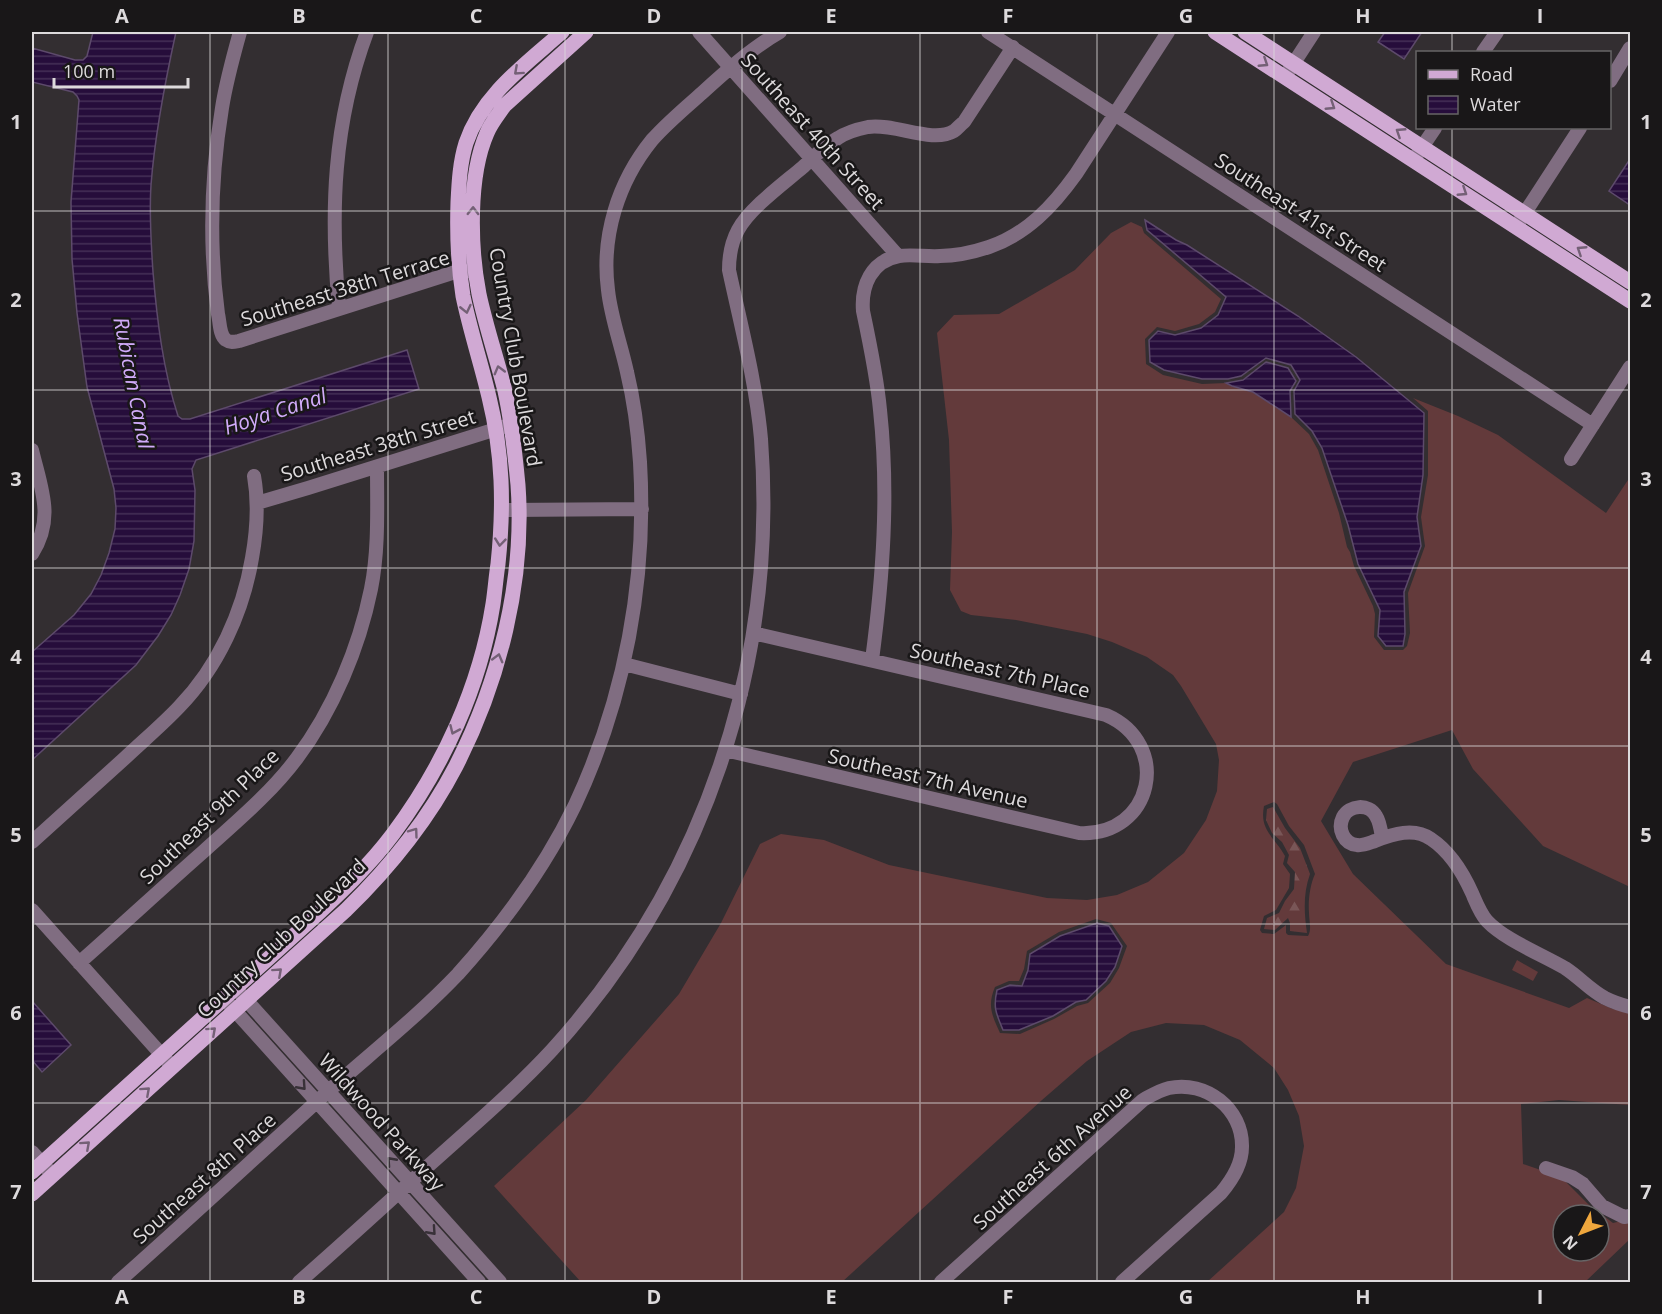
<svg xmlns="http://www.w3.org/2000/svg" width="1662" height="1314" font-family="'Open Sans',sans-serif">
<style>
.grass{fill:#633a3b;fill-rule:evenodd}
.forest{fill:url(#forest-firs)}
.water{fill:url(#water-rules);stroke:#5d4a6b;stroke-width:1.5}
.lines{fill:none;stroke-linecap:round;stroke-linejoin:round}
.minor{stroke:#806d81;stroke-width:14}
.major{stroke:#d0a9d3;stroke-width:15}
.oneway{stroke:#746076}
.oneway2{stroke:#383138}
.grid{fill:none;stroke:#dddadc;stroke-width:1.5;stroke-opacity:0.55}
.labels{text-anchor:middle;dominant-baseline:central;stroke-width:5;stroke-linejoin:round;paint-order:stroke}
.street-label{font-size:20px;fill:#dddadc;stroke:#191718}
.water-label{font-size:21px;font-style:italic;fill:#d1abfa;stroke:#191718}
.neatline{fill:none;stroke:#dddadc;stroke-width:2}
.grid-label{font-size:20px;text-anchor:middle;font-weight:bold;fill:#dddadc}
</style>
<defs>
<pattern id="forest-firs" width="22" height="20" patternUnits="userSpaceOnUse" patternTransform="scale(1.5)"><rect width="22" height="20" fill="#633a3b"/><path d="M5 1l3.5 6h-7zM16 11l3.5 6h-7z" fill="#795657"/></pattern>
<pattern id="water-rules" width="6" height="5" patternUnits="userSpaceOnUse" patternTransform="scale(1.5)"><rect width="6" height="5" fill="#260d3b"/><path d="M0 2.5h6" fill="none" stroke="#453057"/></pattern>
</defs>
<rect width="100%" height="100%" fill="#332e31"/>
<path class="grass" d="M1131 222 1142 227 1144 233 1221 299 1215 312 1199 324 1175 331 1157 327 1145 339 1146 364 1163 375 1202 384 1226 383 1232 386 1253 392 1291 417 1309 434 1318 450 1339 513 1347 547 1350 552 1354 566 1373 606 1375 614 1374 637 1384 650H1403L1407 646 1410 633 1408 593 1425 546 1421 517 1428 475V411L1413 398 1458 416 1498 435 1606 513 1630 477V887L1543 846 1473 769 1452 730 1353 762 1321 821 1353 874 1446 964 1569 1008 1587 998 1613 1009 1630 1011V1105L1559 1100 1521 1104 1523 1164 1561 1177 1588 1204 1613 1223 1630 1219V1239L1585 1282H1207L1284 1212 1296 1188 1304 1146 1299 1116 1288 1090 1274 1068 1240 1040 1204 1025 1166 1023 1131 1032 1087 1061 1042 1100 842 1282H581L494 1186 586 1100 679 994 721 923 760 844 781 834 824 840 889 865 1047 898 1087 900 1117 895 1148 882 1184 853 1206 820 1217 791 1219 760 1216 744 1181 686 1173 675 1147 657 1112 642 1087 634 1016 620 971 615 961 611 950 590 952 532 949 440 937 333 954 315 999 314 1075 270 1111 233ZM1274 802 1277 804 1289 826 1304 845 1315 874C1310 885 1308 900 1309 913 1309 921 1312 929 1308 936L1288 935 1286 933V925L1274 934 1262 933 1260 930 1264 916 1276 910 1289 888 1290 874 1283 864 1285 856C1275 837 1259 831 1264 806ZM1096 919 1111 923 1127 946 1119 968 1110 983 1088 1003 1077 1006 1054 1019 1020 1034 1000 1033C992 1015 987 1006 995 987L1009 981H1019L1024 969 1027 951 1059 932ZM1563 1215H1599V1251H1563Z
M1517 960 1538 972 1533 981 1512 970Z"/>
<path class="forest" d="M1273 807 1285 828 1300 848 1310 874C1303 893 1304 913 1307 933L1290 931V923L1288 918 1275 930 1264 929 1267 918 1279 913 1285 901 1294 889 1295 872 1287 863 1289 855 1282 842 1272 833 1266 820 1267 809Z"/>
<path class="water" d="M93 32H176C165 82 155 133 151 185 149 214 151 243 153 272 157 320 163 370 178 416L182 419H190L407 350 419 389 196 460 192 469 195 490 194 541 189 569 180 595 171 615 158 636 136 665 32 760V652L74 615 91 594 101 575 109 553 115 529 116 508 114 489 87 387 77 313 72 259 71 202 79 100 77 96 73 92 32 82V48L75 60H83L87 56Z
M1385 32H1422L1404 59 1378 42Z
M1630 159V205L1609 191Z
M1145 220 1176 240 1187 245 1298 316 1356 357 1424 413 1423 475 1417 517 1421 546 1404 592 1405 634 1403 646H1386L1378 636 1380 610 1358 564 1348 525 1322 448 1312 431 1295 414 1294 391 1300 380 1291 365 1266 358 1241 376 1228 379H1202L1164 370 1150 362 1149 340 1158 331 1175 335 1201 328 1218 315 1226 297 1147 230Z
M1266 362 1288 368 1296 381 1290 391 1291 417 1253 392 1232 386 1226 383 1243 380Z
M1097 923 1109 926 1122 946 1115 967 1106 981 1086 1000 1076 1002 1053 1016 1019 1030H1003C996 1013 993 1008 997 990L1010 985 1022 986 1028 970 1030 954 1060 936Z
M32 1001 71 1045 42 1072 32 1060Z"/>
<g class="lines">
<path class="minor" d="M240 32C233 57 226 82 222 108 211 175 209 246 218 314 220 321 219 335 226 340 230 343 234 342 239 341L452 273 469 271
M699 32 898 256
M988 32 1593 425
M1483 52 1497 32
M1288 72 1314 32
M1610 81 1630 48
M1416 156 1435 128
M1519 222 1580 128
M339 308C330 212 333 123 367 32
M32 450C41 488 55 518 32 554
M1571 459 1630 367
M257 503 308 488 506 426
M502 510 642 509
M872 660C883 577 889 494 880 410 877 377 870 344 863 311 861 286 871 261 899 256 912 254 927 257 940 256 957 256 974 252 989 247 1027 234 1053 206 1076 174L1168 32
M624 664 741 694
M725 750 1079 833C1153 837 1173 744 1106 715L753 633
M1382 838C1381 831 1380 822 1376 816 1369 803 1349 805 1343 817 1337 829 1344 844 1357 845 1363 846 1369 843 1375 841 1393 834 1414 827 1431 839 1449 851 1463 873 1472 893 1476 902 1480 913 1487 921 1505 940 1541 954 1565 968 1579 977 1590 990 1605 998 1613 1002 1622 1005 1630 1007
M32 842C63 814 95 785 126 757 144 740 163 724 179 707 218 667 243 612 252 558 257 530 259 504 254 476
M32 910 169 1063
M79 963C121 926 162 888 204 851 236 822 271 793 297 758 333 710 359 648 371 589 379 549 377 507 377 467
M239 992 500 1282
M228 1003 479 1282
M32 1152 49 1171
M1546 1168 1572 1177 1583 1184 1602 1206 1624 1217 1630 1216
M118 1282C190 1218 261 1152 333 1087 375 1050 419 1015 458 974 504 923 545 867 575 805 625 698 647 580 640 462 638 432 634 401 627 372 621 344 611 318 608 290 601 236 618 182 652 140 667 123 685 108 702 93 726 71 752 48 780 32
M299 1282C345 1242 390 1200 436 1159 475 1124 516 1089 552 1050 704 883 778 663 761 439 756 382 741 326 729 270 729 256 731 243 738 230 750 208 783 184 803 167 814 157 825 145 838 138 847 132 858 129 868 127 895 123 932 144 954 131 957 129 961 124 964 122L1013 47
M941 1282 1143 1100C1152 1095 1160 1090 1169 1088 1206 1080 1243 1109 1242 1147 1242 1165 1232 1180 1221 1193L1122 1282"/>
<path class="major" d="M1215 32 1630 301
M1245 32 1630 282
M32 1172 311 920C340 893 369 866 393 834 443 767 480 687 493 604 495 591 496 577 498 564 504 506 503 454 489 397 481 363 470 330 463 296 458 265 457 233 458 202 459 182 460 162 466 143 482 95 526 64 562 32
M32 1194 346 910C389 868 428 820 456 766 499 682 525 581 518 485 515 454 512 422 505 391 497 359 486 327 479 294 470 248 468 176 487 133 491 123 498 115 504 106L586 32"/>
</g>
<defs><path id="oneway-chevron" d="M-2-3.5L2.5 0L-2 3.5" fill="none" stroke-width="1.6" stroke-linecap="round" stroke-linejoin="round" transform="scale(1.5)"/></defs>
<g class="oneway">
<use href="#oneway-chevron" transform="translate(1264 63) rotate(33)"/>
<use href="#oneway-chevron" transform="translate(518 71) rotate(138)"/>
<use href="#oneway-chevron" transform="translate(1331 106) rotate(33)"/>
<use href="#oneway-chevron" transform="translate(1400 132) rotate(-147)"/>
<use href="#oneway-chevron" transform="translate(1463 192) rotate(33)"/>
<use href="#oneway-chevron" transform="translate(473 211) rotate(-89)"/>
<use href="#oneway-chevron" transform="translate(1581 250) rotate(-147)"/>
<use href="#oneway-chevron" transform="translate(466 309) rotate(77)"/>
<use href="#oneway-chevron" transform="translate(499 370) rotate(-105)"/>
<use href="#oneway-chevron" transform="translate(500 542) rotate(96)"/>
<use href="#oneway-chevron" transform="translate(498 658) rotate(-75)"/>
<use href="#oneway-chevron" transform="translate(454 730) rotate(114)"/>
<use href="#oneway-chevron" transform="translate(414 832) rotate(-54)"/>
<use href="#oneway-chevron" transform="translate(278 972) rotate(-42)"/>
<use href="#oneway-chevron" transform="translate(212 1031) rotate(-42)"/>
<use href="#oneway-chevron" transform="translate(146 1091) rotate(-42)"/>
<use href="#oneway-chevron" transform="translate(86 1145) rotate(-42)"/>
</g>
<g class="oneway2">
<use href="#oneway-chevron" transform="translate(302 1086) rotate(48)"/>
<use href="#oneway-chevron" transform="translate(391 1161) rotate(-132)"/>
<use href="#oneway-chevron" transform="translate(432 1231) rotate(48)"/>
</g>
<path class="grid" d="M210 32V1282M388 32V1282M565 32V1282M742 32V1282M920 32V1282M1097 32V1282M1274 32V1282M1452 32V52M1452 128V1282M32 211H1630M32 390H1630M32 568H1630M32 746H1630M32 924H1630M32 1103H1630"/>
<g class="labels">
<g class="street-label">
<text transform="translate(813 131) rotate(48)">Southeast 40th Street</text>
<text transform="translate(1301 212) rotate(33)">Southeast 41st Street</text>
<text transform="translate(345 288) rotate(-17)">Southeast 38th Terrace</text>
<text transform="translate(516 357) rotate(80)">Country Club Boulevard</text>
<text transform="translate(378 445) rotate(-17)">Southeast 38th Street</text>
<text transform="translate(1000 670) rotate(13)">Southeast 7th Place</text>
<text transform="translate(928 778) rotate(13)">Southeast 7th Avenue</text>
<text transform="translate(209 816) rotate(-44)">Southeast 9th Place</text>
<text transform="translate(281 938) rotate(-43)">Country Club Boulevard</text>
<text transform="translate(382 1122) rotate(48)">Wildwood Parkway</text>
<text transform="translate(1052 1157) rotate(-42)">Southeast 6th Avenue</text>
<text transform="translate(204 1178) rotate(-42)">Southeast 8th Place</text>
</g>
<g class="water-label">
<text transform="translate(134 383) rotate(79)">Rubican Canal</text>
<text transform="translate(275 411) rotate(-18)">Hoya Canal</text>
</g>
</g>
<rect width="1662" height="1314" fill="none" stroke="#191718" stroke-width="66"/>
<rect x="1416" y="51" width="195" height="78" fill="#191718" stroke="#676566" stroke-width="1.5"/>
<rect x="1428" y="70" width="30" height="9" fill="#d0a9d3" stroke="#676566" stroke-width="1.5"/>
<text x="1470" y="81" font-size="18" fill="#dddadc">Road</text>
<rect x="1428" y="96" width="30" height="18" fill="url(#water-rules)" stroke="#676566" stroke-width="1.5"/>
<text x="1470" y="111" font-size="18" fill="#dddadc">Water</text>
<g transform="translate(1581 1233) rotate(228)"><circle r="28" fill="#191718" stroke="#676566" stroke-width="1.5"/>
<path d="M0-4.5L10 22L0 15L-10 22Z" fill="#efa73d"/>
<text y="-9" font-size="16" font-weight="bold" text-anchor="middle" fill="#dddadc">N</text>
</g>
<path d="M54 78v9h134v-9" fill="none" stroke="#dddadc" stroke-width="3"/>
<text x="63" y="78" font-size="18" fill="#dddadc" stroke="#191718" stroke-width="4.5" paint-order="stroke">100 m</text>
<rect x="33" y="33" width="1596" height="1248" class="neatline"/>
<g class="grid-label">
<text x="122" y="23">A</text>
<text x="299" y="23">B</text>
<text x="476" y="23">C</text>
<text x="654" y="23">D</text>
<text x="831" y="23">E</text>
<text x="1008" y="23">F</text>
<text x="1186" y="23">G</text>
<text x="1363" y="23">H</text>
<text x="1540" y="23">I</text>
<text x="16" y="129">1</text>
<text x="1646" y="129">1</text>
<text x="16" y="307">2</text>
<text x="1646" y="307">2</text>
<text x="16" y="486">3</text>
<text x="1646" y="486">3</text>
<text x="16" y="664">4</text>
<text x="1646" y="664">4</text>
<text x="16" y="842">5</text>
<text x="1646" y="842">5</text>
<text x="16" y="1020">6</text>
<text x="1646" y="1020">6</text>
<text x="16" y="1199">7</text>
<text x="1646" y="1199">7</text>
<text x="122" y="1304">A</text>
<text x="299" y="1304">B</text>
<text x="476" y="1304">C</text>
<text x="654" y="1304">D</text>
<text x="831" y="1304">E</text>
<text x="1008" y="1304">F</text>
<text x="1186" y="1304">G</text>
<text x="1363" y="1304">H</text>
<text x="1540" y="1304">I</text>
</g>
</svg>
